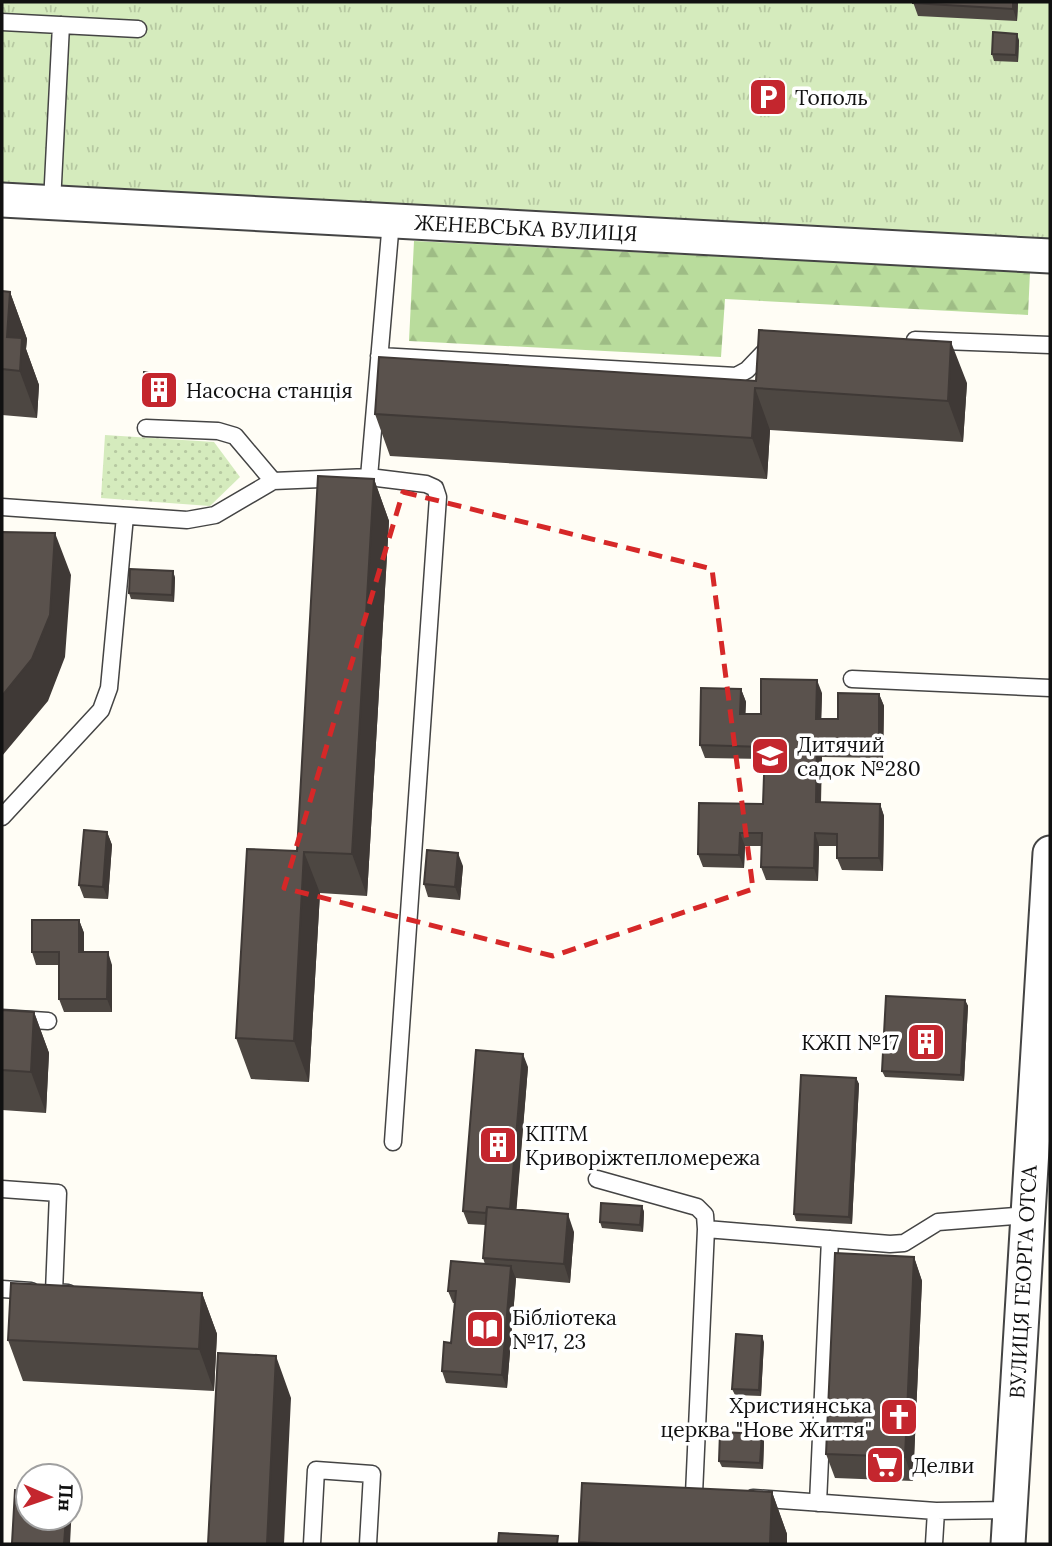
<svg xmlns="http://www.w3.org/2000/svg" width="1052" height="1546" font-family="Lora,serif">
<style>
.grass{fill:url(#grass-tufts)}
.forest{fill:url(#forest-firs)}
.park{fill:url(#park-dots)}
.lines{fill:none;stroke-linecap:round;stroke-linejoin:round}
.service-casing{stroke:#444;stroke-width:19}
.minor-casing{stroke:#444;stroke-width:37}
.service{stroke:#fff;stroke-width:16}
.minor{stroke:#fff;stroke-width:33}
.wall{fill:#4d4742}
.shaded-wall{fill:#3f3936}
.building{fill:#5a524d;stroke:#3f3936;stroke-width:2}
.marked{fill:none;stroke:#d62828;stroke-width:5;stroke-dasharray:14 9;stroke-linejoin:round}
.labels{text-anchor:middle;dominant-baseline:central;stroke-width:7;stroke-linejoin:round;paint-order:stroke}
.poi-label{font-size:21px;fill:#111;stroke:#fff;text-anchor:start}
.street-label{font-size:21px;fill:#111;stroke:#fff}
</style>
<defs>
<pattern id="grass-tufts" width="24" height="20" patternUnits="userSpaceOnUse" patternTransform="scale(1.75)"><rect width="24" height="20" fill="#d5ebbd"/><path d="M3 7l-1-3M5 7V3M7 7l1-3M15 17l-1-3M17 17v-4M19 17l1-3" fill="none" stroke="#b6c8a1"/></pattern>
<pattern id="forest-firs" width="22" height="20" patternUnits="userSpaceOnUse" patternTransform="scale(1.75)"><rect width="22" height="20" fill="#b9dc9c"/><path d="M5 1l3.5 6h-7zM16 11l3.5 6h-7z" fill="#9ebc85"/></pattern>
<pattern id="park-dots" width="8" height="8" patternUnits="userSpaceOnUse" patternTransform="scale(1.75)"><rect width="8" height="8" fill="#d5ebbd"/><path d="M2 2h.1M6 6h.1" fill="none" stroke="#b6c8a1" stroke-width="1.8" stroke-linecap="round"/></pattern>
</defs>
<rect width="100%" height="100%" fill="#fffdf5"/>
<path class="grass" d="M2 2H1050V256L2 200Z"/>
<path class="forest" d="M414 241 1030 272 1028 315 725 299 721 357 409 341Z"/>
<path class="park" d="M105 435 214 442 240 477 210 506 101 498Z"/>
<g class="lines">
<defs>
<path id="service" d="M2 22 138 29
M52 203 61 25
M391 221 369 477 426 484 435 488 438 497 393 1142
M915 340 1050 345
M379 356 736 376 747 370 770 346
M146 428 218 431 235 436 273 481
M2 507 187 520 215 515 273 481 369 477
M852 679 1050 688
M2 817 101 710 109 688 125 516
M2 1018 48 1021
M597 1179 697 1207 705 1215 706 1229 694 1494
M2 1189 58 1193 54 1292 68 1293
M706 1229 890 1244 904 1243 938 1222 1027 1215
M2 1289 31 1291
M753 1498 936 1511 1010 1510
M818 1503 830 1239
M312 1544 316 1470 372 1474 368 1544
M934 1544 936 1511"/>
<path id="minor" d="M2 200 1050 256
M1008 1544 1050 853"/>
</defs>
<use href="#service" class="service-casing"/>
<use href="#minor" class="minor-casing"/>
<use href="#service" class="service"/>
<use href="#minor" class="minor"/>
</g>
<path class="wall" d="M913 2H1018L1017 21 918 16Z
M1019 40 1018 62 994 61 992 54Z
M2 291 10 292 27 339 26 349 39 385 37 418 2 415Z
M173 380 172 401 145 400 143 393Z
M756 381 967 383 963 442 770 430 767 479 390 456 375 414Z
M374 479 389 521 367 896 320 893 309 1082 251 1079 236 1038 297 851Z
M173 571 175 578 174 602 131 599 129 593Z
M741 689 746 702 745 714H761L822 693 821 719H838L879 694 884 706 883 758 822 757 821 803 880 804 884 816 883 871 842 870 837 858V846H819L818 881 766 880 761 867 762 846H745L744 868 703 867 698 854 763 804 764 759 705 758 700 745Z
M107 832 112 845 108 899 84 898 79 885Z
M463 866 460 900 428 897 424 884Z
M79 920 84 933V952L112 965V1012H64L59 999V965H36L32 952Z
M965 1000 968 1006 964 1081 885 1077 882 1071Z
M2 1010 34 1012 49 1053 46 1113 2 1110Z
M528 1067 516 1210 574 1232 570 1283 516 1278 507 1388 446 1383 442 1371 451 1343 455 1303H453L448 1291 485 1264 483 1258 486 1225 468 1224 463 1211Z
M856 1078 859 1084 852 1224 796 1221 794 1214Z
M642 1206 644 1212 643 1232 602 1228 600 1222Z
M914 1257 922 1281 913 1481 835 1478 826 1454Z
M202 1293 217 1334 214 1391 23 1381 8 1340Z
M764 1342 761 1396 735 1395 732 1389Z
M764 1441 763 1469 722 1467 719 1461Z
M772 1492 787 1534V1544H580L579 1542Z"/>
<path class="shaded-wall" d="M1013 2H1018L1017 21 1013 9Z
M1017 34 1019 40 1018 62 1016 55Z
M10 292 27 339 26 349 39 385 37 418 7 337Z
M951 342 967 383 963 442 948 401Z
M170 374 173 380 172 401 169 394Z
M755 388 770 430 767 479 752 438Z
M374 479 389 521 367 896 352 854Z
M55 533 71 575 65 657 48 701 2 756V696Z
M173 571 175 578 174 602 172 595Z
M817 680 822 693 821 731 816 719Z
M741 689 746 702 745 727 740 714Z
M879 694 884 706 883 758 879 746Z
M817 744 822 757 820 815 816 802Z
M880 804 884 816 883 871 879 858Z
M107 832 112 845 108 899 103 887Z
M740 833 745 846 744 868 739 855Z
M815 833 819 846 818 881 814 868Z
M304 852 320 893 309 1082 294 1041Z
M458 853 463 866 460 900 455 887Z
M79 920 84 933V965L79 952Z
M108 952 112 965V1012L107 999Z
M965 1000 968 1006 964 1081 961 1075Z
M34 1012 49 1053 46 1113 31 1072Z
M523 1054 528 1067 515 1228 510 1215Z
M856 1078 859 1084 852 1224 849 1217Z
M642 1206 644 1212 643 1232 640 1225Z
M568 1214 574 1232 570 1283 564 1264Z
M914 1257 922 1281 913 1481 905 1457Z
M511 1266 516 1279 507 1388 502 1375Z
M202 1293 217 1334 214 1391 199 1349Z
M762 1336 764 1342 761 1396 759 1390Z
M276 1356 291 1398 284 1544H267Z
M762 1434 764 1441 763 1469 760 1463Z
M772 1492 787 1534V1544H770Z
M70 1500 72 1506 70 1544H64L66 1518H70Z"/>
<path class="building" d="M913 2H1013V9L913 3Z
M993 32 1017 34 1016 55 992 54Z
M2 291 10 292 7 337 22 338 20 371 2 369Z
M759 330 951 342 948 401 755 388 752 438 375 414 379 357 756 381Z
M144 372 170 374 169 394 143 393Z
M318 476 374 479 352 854 304 852 294 1041 236 1038 247 849 297 851Z
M2 532 55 533 50 615 32 659 2 696Z
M130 569 173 571 172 595 129 593Z
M761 679 817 680 816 719H838V693L879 694V746L817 744 816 802 880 804 879 858H837V834L815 833 814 868 761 867 762 833H740L739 855 698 854 699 803 763 804 765 747 700 745 701 688 741 689 740 714H761Z
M84 830 107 832 103 887 79 885Z
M427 850 458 853 455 887 424 884Z
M32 920H79V952H108L107 999H59V952H32Z
M886 996 965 1000 961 1075 882 1071Z
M2 1010 34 1012 31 1072 2 1070Z
M476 1050 523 1054 510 1209 487 1207 486 1213 463 1211Z
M801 1075 856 1078 849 1217 794 1214Z
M601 1203 642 1206 640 1225 600 1222Z
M487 1207 568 1214 564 1264 483 1258Z
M835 1253 914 1257 905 1457 826 1454Z
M451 1261 511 1266 502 1375 442 1371 444 1342 451 1343 456 1291H448Z
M11 1283 202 1293 199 1349 8 1340Z
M736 1334 762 1336 759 1390 732 1389Z
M218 1353 276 1356 267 1544H208Z
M720 1432 762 1434 760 1463 719 1461Z
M582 1483 772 1492 770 1544H618L579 1542Z
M15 1490 28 1491V1518H66L64 1544H37L12 1543Z
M499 1533 558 1536 557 1544H498Z"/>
<path class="marked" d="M403 492 712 569 753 889 553 956 284 888Z"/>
<defs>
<symbol id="parking-square" viewBox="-11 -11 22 22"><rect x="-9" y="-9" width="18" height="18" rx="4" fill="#c4262e" stroke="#fff"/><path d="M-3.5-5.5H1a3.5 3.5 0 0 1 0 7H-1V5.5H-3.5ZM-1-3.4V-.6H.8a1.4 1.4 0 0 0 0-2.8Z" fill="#fff"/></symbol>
<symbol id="building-square" viewBox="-11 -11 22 22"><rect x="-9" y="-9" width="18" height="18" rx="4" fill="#c4262e" stroke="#fff"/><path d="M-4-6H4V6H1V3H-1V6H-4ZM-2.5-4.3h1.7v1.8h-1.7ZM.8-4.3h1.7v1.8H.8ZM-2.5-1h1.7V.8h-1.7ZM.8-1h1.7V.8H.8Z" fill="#fff"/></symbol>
<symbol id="school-square" viewBox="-11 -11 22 22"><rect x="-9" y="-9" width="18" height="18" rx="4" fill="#c4262e" stroke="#fff"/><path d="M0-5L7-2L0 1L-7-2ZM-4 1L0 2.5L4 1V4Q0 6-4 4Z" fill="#fff"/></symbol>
<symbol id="library-square" viewBox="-11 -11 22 22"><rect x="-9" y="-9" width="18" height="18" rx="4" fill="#c4262e" stroke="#fff"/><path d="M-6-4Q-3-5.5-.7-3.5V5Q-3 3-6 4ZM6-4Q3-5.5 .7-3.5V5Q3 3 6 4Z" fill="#fff"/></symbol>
<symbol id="church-square" viewBox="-11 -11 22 22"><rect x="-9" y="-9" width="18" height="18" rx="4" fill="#c4262e" stroke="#fff"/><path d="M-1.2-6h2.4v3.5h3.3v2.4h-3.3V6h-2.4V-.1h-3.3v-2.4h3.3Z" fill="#fff"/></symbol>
<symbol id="supermarket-square" viewBox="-11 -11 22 22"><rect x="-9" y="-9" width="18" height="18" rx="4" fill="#c4262e" stroke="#fff"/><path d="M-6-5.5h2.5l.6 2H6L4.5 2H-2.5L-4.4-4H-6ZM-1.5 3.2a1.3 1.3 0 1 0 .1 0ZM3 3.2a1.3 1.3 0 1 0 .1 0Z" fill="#fff"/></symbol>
</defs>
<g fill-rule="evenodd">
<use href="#parking-square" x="746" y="75" width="44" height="44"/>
<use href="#building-square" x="137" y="368" width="44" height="44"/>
<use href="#school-square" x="748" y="734" width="44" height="44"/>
<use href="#building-square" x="904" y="1020" width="44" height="44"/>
<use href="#building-square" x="476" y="1123" width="44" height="44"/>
<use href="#library-square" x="463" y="1307" width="44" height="44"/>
<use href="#church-square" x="877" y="1395" width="44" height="44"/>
<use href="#supermarket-square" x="863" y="1443" width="44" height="44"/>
</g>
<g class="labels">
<g class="poi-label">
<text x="795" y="97">Тополь</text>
<text x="186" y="390">Насосна станція</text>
<text x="797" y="744">Дитячий<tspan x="797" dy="24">садок №280</tspan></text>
<text x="899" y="1042" text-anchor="end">КЖП №17</text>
<text x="525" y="1133">КПТМ<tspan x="525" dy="24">Криворіжтепломережа</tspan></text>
<text x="512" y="1317">Бібліотека<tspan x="512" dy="24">№17, 23</tspan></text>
<text x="872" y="1405" text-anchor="end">Християнська<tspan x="872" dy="24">церква "Нове Життя"</tspan></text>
<text x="912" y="1465">Делви</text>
</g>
<g class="street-label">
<text transform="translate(526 228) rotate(3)">ЖЕНЕВСЬКА ВУЛИЦЯ</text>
<text transform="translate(1023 1282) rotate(-87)">ВУЛИЦЯ ГЕОРГА ОТСА</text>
</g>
</g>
<rect width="1052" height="1546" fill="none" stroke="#111111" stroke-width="7"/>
<g transform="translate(49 1497) rotate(92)"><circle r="33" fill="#ffffff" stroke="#a0a0a0" stroke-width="2"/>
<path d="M0-5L12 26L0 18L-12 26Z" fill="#c4262e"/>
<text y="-10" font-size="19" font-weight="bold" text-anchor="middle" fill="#111111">Пн</text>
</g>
</svg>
